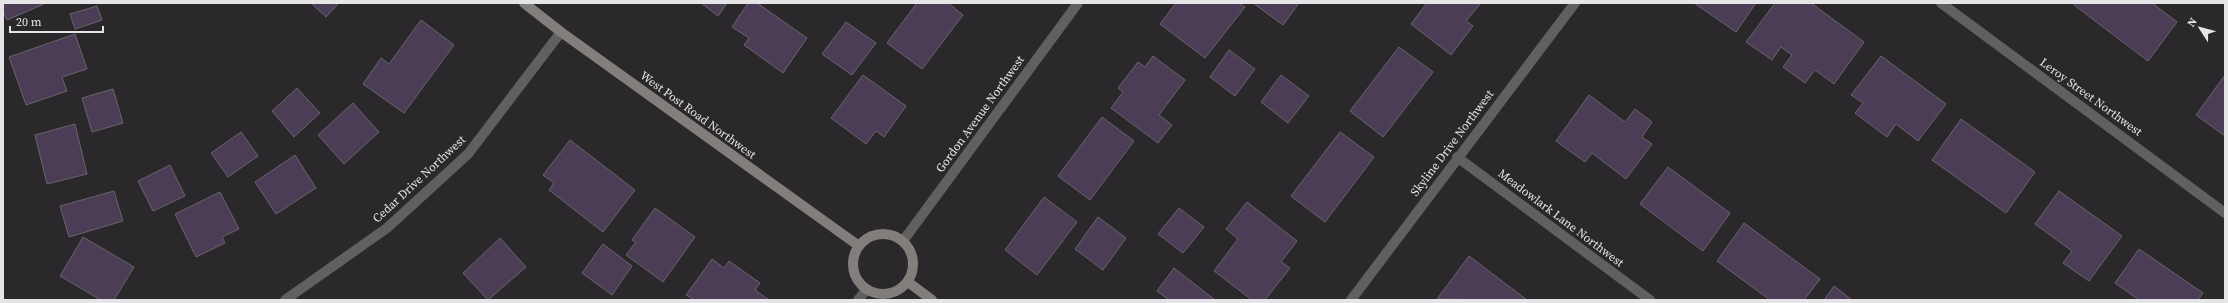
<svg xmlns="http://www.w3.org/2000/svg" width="2228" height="303" font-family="'Source Serif 4',serif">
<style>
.building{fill:#4b3d56;stroke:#68656a}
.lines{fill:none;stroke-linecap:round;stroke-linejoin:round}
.street{stroke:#61605e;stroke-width:10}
.secondary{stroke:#817e7c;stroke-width:10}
.labels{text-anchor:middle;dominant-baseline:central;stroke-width:3;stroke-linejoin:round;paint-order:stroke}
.street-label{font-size:12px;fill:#e5e4e6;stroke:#2a282b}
</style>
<rect width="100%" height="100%" fill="#2a282b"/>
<path class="building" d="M3 3H44V4L7 20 3 11Z
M311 3H339L326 17Z
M701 3H727L718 16Z
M748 3H757L807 38 783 73 744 45 749 38 732 27Z
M917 3H948L963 15 922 69 887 43Z
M1176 3H1239L1245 7 1205 58 1160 24Z
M1253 3H1299L1283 25Z
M1427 3H1481L1466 21 1473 26 1451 55 1411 24Z
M1694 3H1756L1736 32Z
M1775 3H1811L1864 42 1834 84 1815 70 1805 83 1783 67 1792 55 1781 47 1772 60 1746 42Z
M2075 3H2152L2177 22 2148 61 2074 5Z
M97 6 102 20 75 29 70 14Z
M421 20 454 45 404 113 363 84 381 58 389 64Z
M846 22 876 43 852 75 822 54Z
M75 34 87 69 62 77 67 91 26 105 9 57Z
M1399 47 1433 72 1383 137 1350 111Z
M1229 50 1255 69 1235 96 1210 77Z
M1153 56 1185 80 1159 115 1172 125 1158 143 1111 108 1123 92 1118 88 1138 62 1145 67Z
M1881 56 1946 104 1918 141 1896 124 1887 137 1855 113 1863 103 1851 95Z
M863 75 906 106 884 137 876 131 866 144 831 118Z
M1281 75 1309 96 1288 123 1261 102Z
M2225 75V136L2196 115Z
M297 88 320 113 294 137 272 111Z
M113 89 123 123 92 132 82 98Z
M1589 95 1625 122 1635 109 1652 122 1642 137 1652 144 1626 179 1592 153 1585 162 1556 141Z
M353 103 379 132 344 164 318 135Z
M1102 117 1134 141 1090 200 1058 176Z
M1961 119 2035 172 2006 213 1932 160Z
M75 124 87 174 47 184 35 135Z
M241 132 258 156 228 177 211 153Z
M1340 132 1374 157 1325 222 1291 196Z
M570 140 635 190 603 232 549 190 554 183 543 175Z
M295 155 316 188 276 214 255 182Z
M170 165 185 196 153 211 138 181Z
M1668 167 1730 213 1703 251 1640 204Z
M114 191 123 221 69 237 60 206Z
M2059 191 2122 236 2089 281 2063 263 2072 251 2035 224Z
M220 192 239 229 222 237 225 243 196 257 175 214Z
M1044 197 1077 222 1037 275 1005 250Z
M1247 202 1297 241 1281 262 1290 268 1265 300H1252L1214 271 1238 239 1226 229Z
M655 208 695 237 663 282 626 255 636 242 632 240Z
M1179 208 1204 227 1183 253 1158 234Z
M1098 217 1126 238 1103 270 1075 249Z
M1744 223 1820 279 1804 300H1770L1717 261Z
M83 237 134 267 114 300H101L60 276Z
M500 238 526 267 488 300 463 273Z
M603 244 632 266 612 295 582 273Z
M2139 249 2203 293 2198 300H2139L2115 283Z
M1469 256 1527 300 1437 299Z
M712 259 724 268 729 261 760 283 755 290 769 300H694L686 295Z
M1174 268 1215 300H1169L1157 291Z
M1834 286 1852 300H1824Z"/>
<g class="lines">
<path class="street" d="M1941 3 2225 213
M1457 157 1650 300
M903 241 1078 3
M285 300 387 228 468 154 561 32
M858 300 867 289
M1351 300 1575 3"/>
<path class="secondary" d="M524 3 561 32 859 246
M853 264a30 30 0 1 1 60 0a30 30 0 1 1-60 0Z
M908 282 932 300"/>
</g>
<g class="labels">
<g class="street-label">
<text transform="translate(2091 97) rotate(36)">Leroy Street Northwest</text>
<text transform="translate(980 114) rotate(-54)">Gordon Avenue Northwest</text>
<text transform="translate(698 115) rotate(36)">West Post Road Northwest</text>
<text transform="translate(1452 143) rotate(-53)">Skyline Drive Northwest</text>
<text transform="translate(419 179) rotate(-43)">Cedar Drive Northwest</text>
<text transform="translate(1561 218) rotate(37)">Meadowlark Lane Northwest</text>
</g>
</g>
<rect width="2228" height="303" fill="none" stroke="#e5e4e6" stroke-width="8"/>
<g transform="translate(2200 28) rotate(306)" stroke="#2a282b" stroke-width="3" paint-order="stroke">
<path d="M0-3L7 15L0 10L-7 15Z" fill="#e5e4e6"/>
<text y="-6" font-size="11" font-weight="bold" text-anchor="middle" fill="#e5e4e6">N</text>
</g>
<path d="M10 26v6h93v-6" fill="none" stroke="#e5e4e6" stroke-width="2"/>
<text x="16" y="26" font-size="12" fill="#e5e4e6" stroke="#2a282b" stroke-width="3" paint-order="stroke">20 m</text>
</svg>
